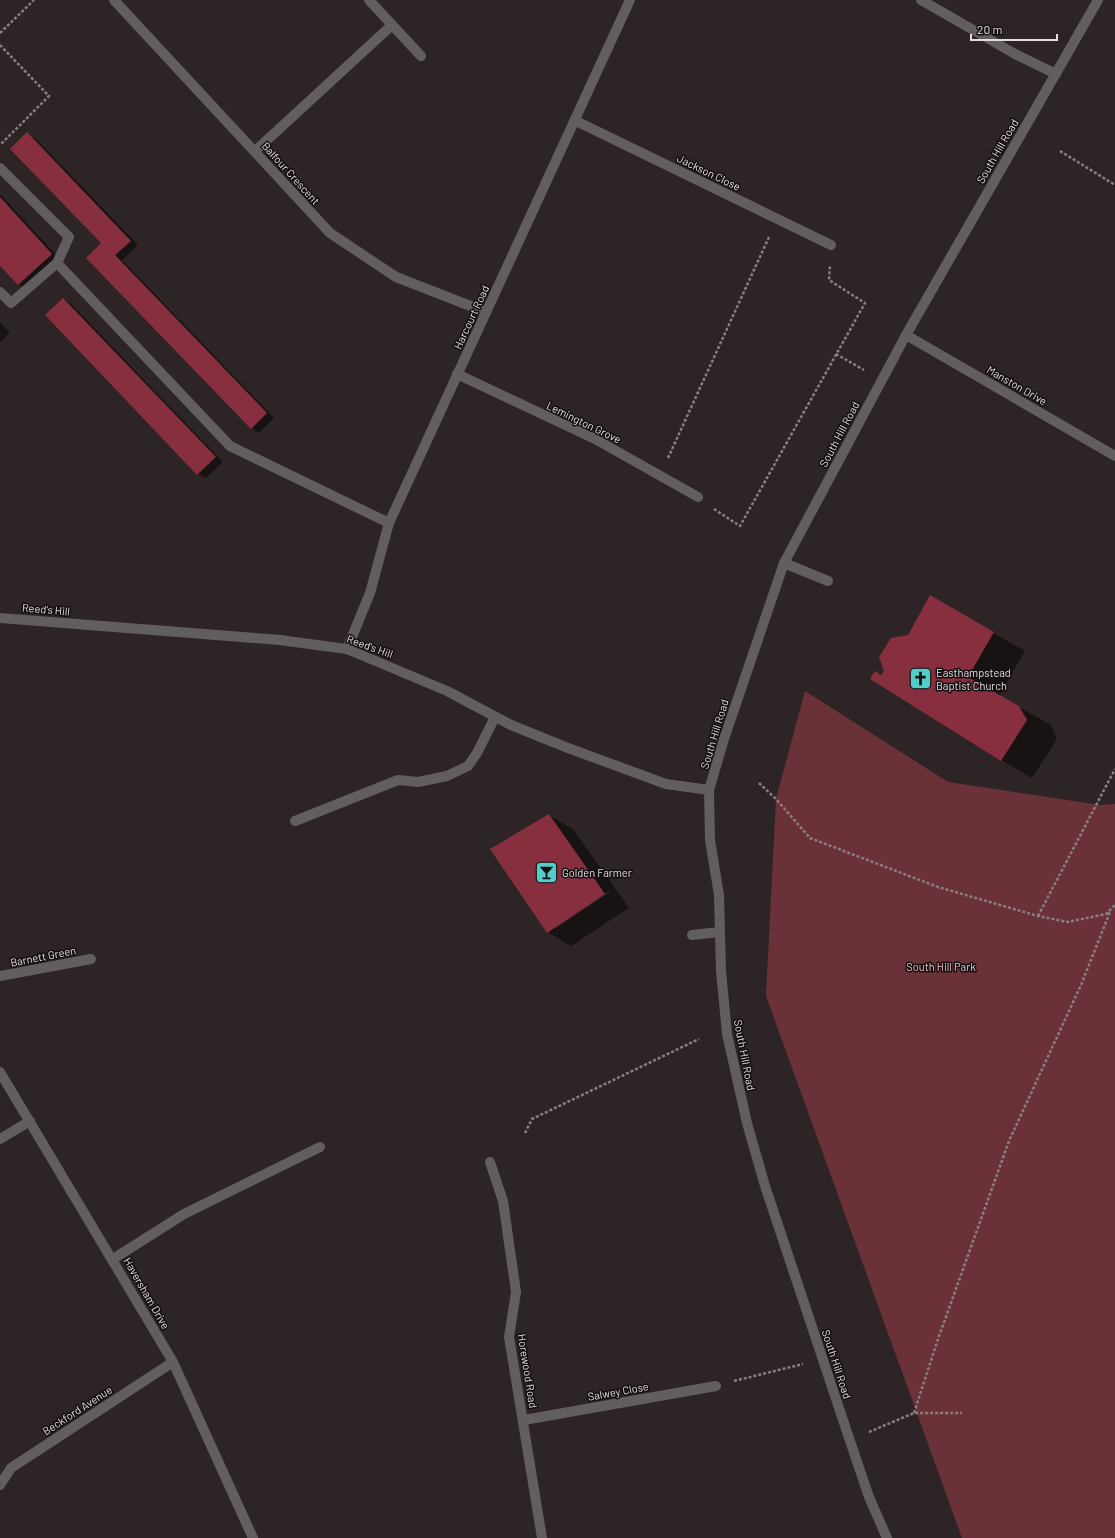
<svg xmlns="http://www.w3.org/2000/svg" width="1115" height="1538" font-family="Barlow,sans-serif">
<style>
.green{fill:#6b3139}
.shadow{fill:#0007;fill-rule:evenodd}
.building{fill:#872f3f}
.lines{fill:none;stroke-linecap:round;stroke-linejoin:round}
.path{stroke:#877f80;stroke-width:2.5;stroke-dasharray:3 2;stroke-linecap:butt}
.service{stroke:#625d5e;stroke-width:10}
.minor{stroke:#625d5e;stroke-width:10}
.tertiary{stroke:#625d5e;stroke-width:10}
.labels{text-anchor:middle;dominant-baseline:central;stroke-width:3;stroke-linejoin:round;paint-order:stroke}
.street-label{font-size:11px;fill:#e4dddd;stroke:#130e0f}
.poi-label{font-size:11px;fill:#e4dddd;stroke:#130e0f;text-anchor:start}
.park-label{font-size:11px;fill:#f4c0c4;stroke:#130e0f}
</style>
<rect width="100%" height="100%" fill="#2d2425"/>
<path class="green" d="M805 691 948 782 1100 805 1115 804V1538H962L766 996 776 799Z"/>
<path class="shadow" d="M27 134 35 138 138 245 122 260 274 418 259 433 251 428 102 243Z
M0 194 59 258 26 289 18 284 0 264Z
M63 299 71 304 223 462 206 478 198 474Z
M0 322 10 333 0 342Z
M930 597 1025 651 999 696 1051 725 1057 739 1032 778 1001 760 882 676 908 635Z
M549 815 573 829 629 908 571 946 547 932ZM609 891 610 892 556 928V925Z"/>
<path class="building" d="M27 132 131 241 115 255 267 413 251 429 86 258 101 243 10 149Z
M0 197 52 254 18 285 0 266Z
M63 298 216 457 197 475 45 315Z
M930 595 994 632 968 677 1019 706 1027 720 1001 761 870 679 875 671 881 675 884 671 879 657 891 638 908 635Z
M549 814 605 894 547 933 490 849Z"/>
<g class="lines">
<path class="path" d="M0 33 34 0
M0 45 49 96 0 145
M1060 151 1115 185
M836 354 864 370
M668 458 769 237
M714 509 740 526 865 303 829 280 830 265
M759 783 776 799 810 838 938 887 1038 916 1068 922 1106 914 1115 905
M1038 916 1115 769
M525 1133 532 1119 699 1039
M734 1381 803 1364
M914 1413 938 1339 1009 1141 1081 985 1110 912 1106 914
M869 1432 914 1413H962"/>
<path class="service" d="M369 0 421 56
M255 151 392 25
M0 168 69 237 57 263
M0 292 11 303 57 263 230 446 389 523
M784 563 828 581
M295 821 398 780 418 782 447 776 468 766 477 753 495 717
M692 935 720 932
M0 1139 30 1121
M113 1259 184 1214 320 1147"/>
<path class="minor" d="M114 0 330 233 396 277 486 312
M921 0 1015 54 1056 74
M576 121 831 245
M906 335 1115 456
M457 374 595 439 698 497
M347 649 370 593 389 523 630 0
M0 976 91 959
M0 1072 173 1362 253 1538
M490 1162 503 1201 516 1292 509 1337 542 1538
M524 1420 716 1386
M0 1485 11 1468 173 1362"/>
<path class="tertiary" d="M0 618 280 640 347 649 447 691 511 725 568 748 666 784 709 790
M887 1538 869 1497 850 1441 765 1186 747 1123 727 1034 721 971 719 895 710 840 709 790 724 739 784 563 906 335 1098 0"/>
</g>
<defs>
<symbol id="church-square" viewBox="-11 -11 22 22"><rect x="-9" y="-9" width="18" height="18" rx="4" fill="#53cdca" stroke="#130e0f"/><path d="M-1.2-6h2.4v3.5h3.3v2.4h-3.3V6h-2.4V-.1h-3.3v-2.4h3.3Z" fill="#111"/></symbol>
<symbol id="bar-square" viewBox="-11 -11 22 22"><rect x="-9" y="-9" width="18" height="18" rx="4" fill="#53cdca" stroke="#130e0f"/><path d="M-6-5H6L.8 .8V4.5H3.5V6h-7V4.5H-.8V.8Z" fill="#111"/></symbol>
</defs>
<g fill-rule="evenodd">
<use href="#church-square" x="908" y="666" width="25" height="25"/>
<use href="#bar-square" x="534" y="860" width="25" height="25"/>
</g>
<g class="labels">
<g class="street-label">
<text transform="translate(997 151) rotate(-60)">South Hill Road</text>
<text transform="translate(709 172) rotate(26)">Jackson Close</text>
<text transform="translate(291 173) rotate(48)">Balfour Crescent</text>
<text transform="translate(471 317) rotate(-65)">Harcourt Road</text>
<text transform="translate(1017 385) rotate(30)">Manston Drive</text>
<text transform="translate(584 422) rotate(26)">Lemington Grove</text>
<text transform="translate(839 434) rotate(-62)">South Hill Road</text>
<text transform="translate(46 609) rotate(5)">Reed's Hill</text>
<text transform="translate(370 646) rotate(20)">Reed's Hill</text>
<text transform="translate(714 734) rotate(-73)">South Hill Road</text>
<text transform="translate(43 956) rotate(-11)">Barnett Green</text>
<text transform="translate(745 1055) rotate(79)">South Hill Road</text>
<text transform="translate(147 1293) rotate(60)">Haversham Drive</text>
<text transform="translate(837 1364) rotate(72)">South Hill Road</text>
<text transform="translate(528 1371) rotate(81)">Horewood Road</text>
<text transform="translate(618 1391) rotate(-10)">Salwey Close</text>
<text transform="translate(77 1410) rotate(-33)">Beckford Avenue</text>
</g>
<g class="poi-label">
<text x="936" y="672">Easthampstead<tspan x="936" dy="13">Baptist Church</tspan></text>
<text x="562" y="872">Golden Farmer</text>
</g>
<g class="park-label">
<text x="941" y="966">South Hill Park</text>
</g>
</g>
<path d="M971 34v6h86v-6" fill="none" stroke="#e4dddd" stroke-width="2"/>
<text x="977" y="34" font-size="12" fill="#e4dddd" stroke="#130e0f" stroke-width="3" paint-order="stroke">20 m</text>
</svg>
